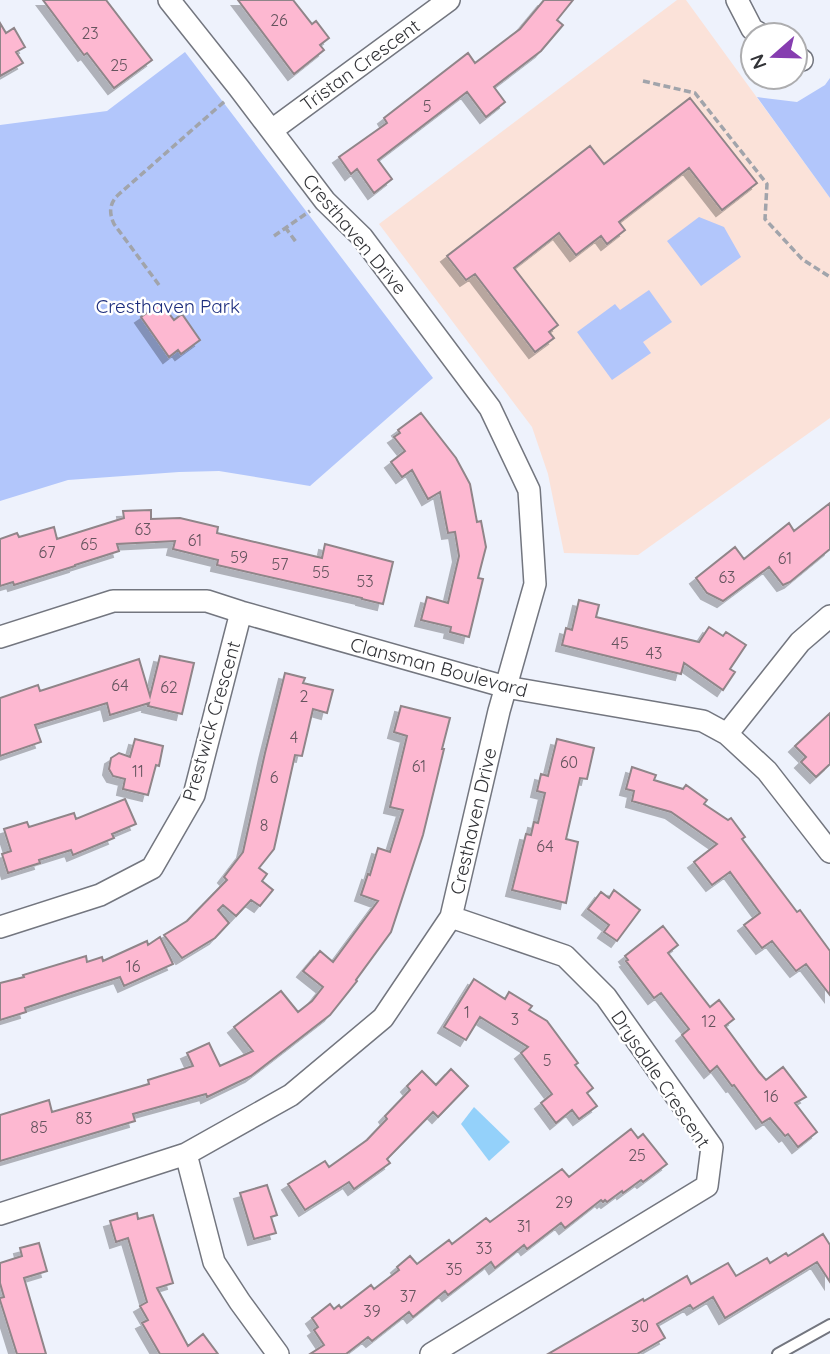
<svg xmlns="http://www.w3.org/2000/svg" width="830" height="1354" font-family="Quicksand,sans-serif">
<style>
.education{fill:#fbe2d9}
.green{fill:#b2c6fb}
.water{fill:#94d1fa}
.building{fill:#fdb8d1;stroke:#908589;stroke-width:2;filter:url(#shadow)}
.lines{fill:none;stroke-linecap:round;stroke-linejoin:round}
.service-casing{stroke:#73767f;stroke-width:14}
.minor-casing{stroke:#73767f;stroke-width:24}
.path{stroke:#a1a4ab;stroke-width:3.5;stroke-dasharray:7 3.5;stroke-linecap:butt}
.service{stroke:#fff;stroke-width:10}
.minor{stroke:#fff;stroke-width:21}
.labels{text-anchor:middle;dominant-baseline:central;stroke-width:5;stroke-linejoin:round;paint-order:stroke}
.number-label{font-size:16px;fill:#65545e}
.street-label{font-size:19px;fill:#323337;stroke:#fff}
.park-label{font-size:19px;fill:#1c2d7d;stroke:#fff}
</style>
<defs>
<filter id="shadow"><feDropShadow dx="-6" dy="6" stdDeviation="0" flood-color="#0004"/></filter>
</defs>
<rect width="100%" height="100%" fill="#eef2fc"/>
<path class="education" d="M677 0H686L830 198V418L638 555 564 553 548 474 532 427 379 224Z"/>
<path class="green" d="M185 52 433 378 310 486 219 471 179 472 68 480 0 501V125L107 111Z
M830 78V198L757 97 797 102 825 85Z
M699 217 724 227 741 257 701 286 667 241Z
M649 290 672 322 643 342 651 353 612 380 577 332 615 304 620 310Z"/>
<path class="water" d="M474 1107 510 1142 489 1161 461 1124Z"/>
<path class="building" d="M43 0H106L152 60 114 88 87 53 84 55Z
M238 0H293L312 24 316 21 329 38 320 45 324 50 294 74Z
M544 0H573L557 20 563 25 541 51 494 87 505 102 486 117 467 92 378 160 392 179 374 193 357 169 351 174 339 157 387 123 384 118 468 53 475 63 520 29Z
M0 23 6 33 14 28 25 47 16 52 23 63 0 76Z
M690 98 757 183 722 210 689 168 619 222 625 230 607 244 601 236 576 255 559 233 514 268 558 325 549 332 554 338 535 352 475 274 466 280 447 256 590 146 604 164Z
M161 303 174 320 182 314 200 340 181 354 178 350 169 357 141 317Z
M421 413 456 458 470 484 477 522 481 521 486 547 478 578 483 579 469 637 450 632 451 627 421 620 427 597 448 603 459 556 455 532 448 533 440 492 428 499 412 470 402 477 391 462 405 451 394 437 400 433 398 430Z
M830 503V549L790 582 783 585 769 567 723 601 707 593 696 578 735 547 744 559 789 523 794 531Z
M151 510V519L180 518 218 527 217 533 322 558 325 544 393 562 383 604 362 599V598L217 565 218 560 173 549 175 541 117 544 119 551 75 565V566L14 585 13 582 0 586V539L17 533 19 537 54 527 57 539 124 518 123 511Z
M579 600 599 605 596 617 699 642 709 627 723 636 726 632 746 645 730 669 735 672 723 690 684 663 681 674 562 645 566 628 572 630Z
M160 656 194 663 182 714 148 706 149 703 110 715 107 703 35 725 41 742 0 756V698L38 685 40 691 139 659 150 696Z
M285 673 305 678 303 683 333 690 327 713 313 709 302 756 295 755 274 849 259 868 267 874 262 881 273 890 260 906 251 900 236 916 223 905 218 910 229 923 215 938 182 958 164 935 187 921 227 880 224 877 243 852 265 753Z
M401 706 450 718 442 749H444L423 835 391 932 356 980 357 981 330 1015 251 1076 207 1097 206 1094 133 1114 135 1121 0 1161V1115L49 1100 52 1112 149 1084 148 1080 193 1066 187 1053 209 1043 220 1066 253 1051 234 1027 281 991 298 1012 312 1001 323 987 303 971 320 951 333 962 378 901 361 895 368 874 370 875 378 848 390 852 403 810 390 807 407 736 394 732Z
M830 713V764L816 777 801 762 806 757 795 746Z
M135 739 163 746 159 766 156 765 148 795 123 789 125 779 113 776 109 769 111 758 119 753 130 757Z
M557 739 594 748 587 779 580 778 566 839 578 842 566 903 512 890 526 834 531 835 534 822 538 823 545 793 537 791 541 774 548 776Z
M632 767 656 775 654 780 683 789 686 785 707 800 704 804 728 820 731 818 745 837 742 839 797 912 800 910 830 951V995L806 964 796 971 772 941 762 948 744 925 760 913 730 872 712 885 694 862 717 844 671 812 632 801 634 791 626 789Z
M125 799 136 824 112 834 114 838 73 855 71 850 39 860 40 863 8 873 2 854 11 851 4 829 27 822 29 827 74 813 76 819Z
M614 890 640 910 617 941 604 932 609 925 588 909 601 892 609 898Z
M663 926 678 945 668 953 710 1007 719 1000 734 1019 725 1026 759 1072 766 1080 783 1067 806 1097 795 1103 817 1132 798 1147 788 1134 785 1136 770 1118 762 1123 734 1085 732 1086 717 1066 710 1072 682 1035 689 1029 661 993 654 998 626 961 628 960 625 956Z
M160 937 173 964 124 986 120 977 25 1008 26 1012 0 1020V983L24 977 23 975 86 956 87 962 102 957 103 961 147 941 148 945Z
M474 979 505 999 509 992 532 1006 529 1010 547 1021 578 1063 575 1065 593 1088 587 1093 597 1106 579 1119 572 1110 556 1123 541 1103 552 1094 521 1053 528 1047 480 1017 466 1040 444 1027Z
M451 1069 468 1086 438 1117 433 1112 387 1159 390 1163 354 1189 349 1182 305 1210 288 1184 325 1161 329 1167 367 1140 387 1119 385 1116 410 1090 407 1086 422 1071 436 1085Z
M631 1129 638 1138 643 1134 667 1164 643 1182 641 1180 623 1193 622 1191 607 1202 605 1200 603 1202 601 1200 565 1228 561 1223 527 1249 524 1245 495 1268 491 1262 448 1295 445 1291 413 1317 409 1312 372 1341 368 1337 346 1354H310L324 1345 314 1330 318 1327 312 1318 330 1304 334 1309 339 1305 341 1308 371 1285 374 1289 399 1270 397 1267 410 1256 417 1264 449 1240 452 1244 486 1218 490 1222 562 1169 569 1177Z
M267 1185 277 1215 271 1217 276 1233 254 1239 240 1193Z
M137 1213 138 1219 153 1215 173 1283 157 1288 188 1346 203 1334 218 1354H160L142 1323 148 1320 140 1306 147 1302 128 1238 116 1242 110 1221Z
M823 1234 830 1245V1282L817 1262 725 1318 713 1297 693 1309 690 1305 657 1324 665 1338 637 1354H548L643 1299 644 1301 687 1276 691 1284 728 1263 736 1276 767 1258 770 1263 786 1253 788 1256Z
M39 1243 47 1271 24 1278 46 1354H17L0 1300V1298L4 1297 0 1283V1263L22 1256 20 1248Z"/>
<g class="lines">
<defs>
<path id="service" d="M778 1354 830 1325"/>
<path id="minor" d="M737 0 752 29 762 35
M795 56 802 60
M272 130 449 0
M0 637 113 601H207L241 612 506 687 703 721 727 734 767 771 830 852
M727 734 800 642 830 616
M0 927 100 895 152 868 194 795 241 612
M186 1154 214 1262 240 1302 278 1354
M0 1214 186 1154 291 1095 383 1018 451 917 499 711 535 584 529 490 490 408 362 237 325 201 239 88 169 0
M431 1354 707 1186 712 1147 606 997 565 956 451 917"/>
</defs>
<use href="#service" class="service-casing"/>
<use href="#minor" class="minor-casing"/>
<path class="path" d="M643 81 695 93 767 184 765 219 802 259 830 277
M285 227 296 242
M274 236 310 211
M159 285 114 224C109 213 109 204 118 195L225 101"/>
<use href="#service" class="service"/>
<use href="#minor" class="minor"/>
</g>
<g class="labels">
<g class="number-label">
<text x="279" y="20">26</text>
<text x="90" y="33">23</text>
<text x="119" y="65">25</text>
<text x="427" y="106">5</text>
<text x="143" y="529">63</text>
<text x="195" y="540">61</text>
<text x="89" y="544">65</text>
<text x="47" y="552">67</text>
<text x="239" y="557">59</text>
<text x="785" y="558">61</text>
<text x="280" y="564">57</text>
<text x="321" y="572">55</text>
<text x="727" y="577">63</text>
<text x="365" y="581">53</text>
<text x="620" y="643">45</text>
<text x="654" y="653">43</text>
<text x="120" y="685">64</text>
<text x="169" y="687">62</text>
<text x="304" y="696">2</text>
<text x="294" y="737">4</text>
<text x="569" y="762">60</text>
<text x="419" y="766">61</text>
<text x="138" y="771">11</text>
<text x="274" y="777">6</text>
<text x="264" y="825">8</text>
<text x="545" y="846">64</text>
<text x="133" y="966">16</text>
<text x="467" y="1012">1</text>
<text x="515" y="1019">3</text>
<text x="709" y="1021">12</text>
<text x="547" y="1060">5</text>
<text x="771" y="1096">16</text>
<text x="84" y="1118">83</text>
<text x="39" y="1127">85</text>
<text x="637" y="1155">25</text>
<text x="564" y="1202">29</text>
<text x="524" y="1226">31</text>
<text x="484" y="1248">33</text>
<text x="454" y="1269">35</text>
<text x="408" y="1296">37</text>
<text x="372" y="1311">39</text>
<text x="640" y="1326">30</text>
</g>
<g class="street-label">
<text transform="translate(360 65) rotate(-36)">Tristan Crescent</text>
<text transform="translate(355 234) rotate(50)">Cresthaven Drive</text>
<text transform="translate(439 667) rotate(15)">Clansman Boulevard</text>
<text transform="translate(211 721) rotate(-74)">Prestwick Crescent</text>
<text transform="translate(473 821) rotate(-77)">Cresthaven Drive</text>
<text transform="translate(661 1079) rotate(56)">Drysdale Crescent</text>
</g>
<g class="park-label">
<text x="168" y="306">Cresthaven Park</text>
</g>
</g>
<g transform="translate(774 56) rotate(250)"><circle r="33" fill="#ffffff" stroke="#adadaf" stroke-width="2"/>
<path d="M0-5L12 26L0 18L-12 26Z" fill="#863db0"/>
<text y="-10" font-size="19" font-weight="bold" text-anchor="middle" fill="#323337">N</text>
</g>
</svg>
